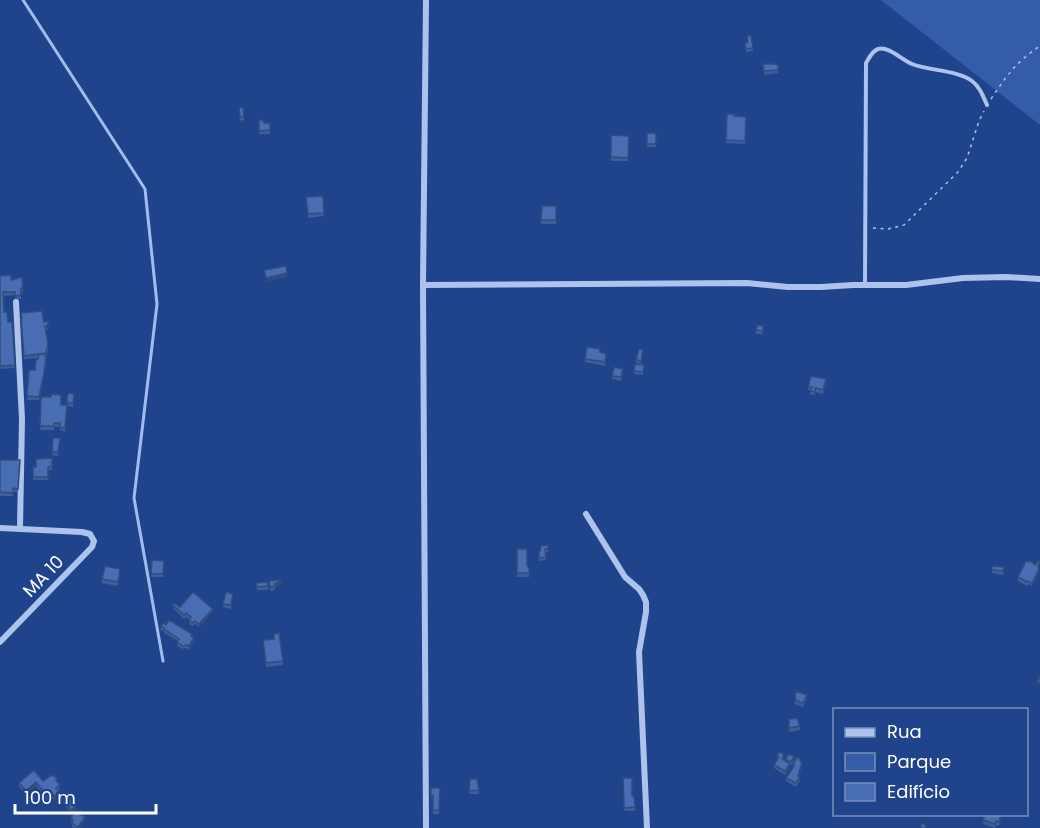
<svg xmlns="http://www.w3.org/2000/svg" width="1040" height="828" font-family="Poppins,sans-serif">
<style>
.green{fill:#345ca9}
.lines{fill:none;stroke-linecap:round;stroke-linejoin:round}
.stream{stroke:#a0bced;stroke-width:3}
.path{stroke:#adc3eb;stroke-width:1.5;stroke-dasharray:3 4.5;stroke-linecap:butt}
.lane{stroke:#adc3eb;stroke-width:4}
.street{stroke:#adc3eb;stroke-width:6}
.wall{fill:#3e5e9a}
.shaded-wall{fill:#324c7d}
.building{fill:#486db3;stroke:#324c7d;stroke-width:1.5}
.labels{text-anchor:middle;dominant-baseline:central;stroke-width:4.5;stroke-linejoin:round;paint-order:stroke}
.street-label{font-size:18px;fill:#fff;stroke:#20448b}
</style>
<rect width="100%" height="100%" fill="#20448b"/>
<path class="green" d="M881 0H1040V125Z"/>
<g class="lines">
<path class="stream" d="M23 0 145 189 157 304 134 498 163 661"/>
<path class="path" d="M991 99C1007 75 1016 62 1040 46
M873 228 888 229 904 225 958 172 967 158 979 121 984 111"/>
<path class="lane" d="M865 285 866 63C869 58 872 51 878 49 889 46 902 60 912 64 930 71 957 70 972 81 980 87 983 96 987 105"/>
<path class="street" d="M423 285 747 283 788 287H821L853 285H906L963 278 1006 277 1040 279
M16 302 22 419 20 528
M586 514 625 577 639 589 643 595 646 602V612L639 652 647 828
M0 528 82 532 90 534 94 541 92 547 0 642
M426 828 423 285 426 0"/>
</g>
<path class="wall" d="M747 36 753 48V51L746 52 745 43H748Z
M763 64H778V73L764 75Z
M239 108 244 117V120L240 121Z
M727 114 734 116 746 117 745 144 726 143Z
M259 120 264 123H270V134H259Z
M647 133H656V147H647Z
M611 135 629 136 628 161H611Z
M306 197 324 213V216L308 218Z
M542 206H556V224H541Z
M0 276 11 280 22 277 23 292H21V299H15V295L3 296 4 312 8 322H12L15 368 0 369Z
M21 322H44L48 329 46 330 48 348 44 376 39 400H27L29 370H35L39 358 24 359Z
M763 326V334H756V330Z
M600 352 606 354 605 366 585 362V359Z
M643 354 641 364 644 365 643 375 634 374V371L639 364 636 363V359Z
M623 373 621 381 612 379V376Z
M826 383 823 394 815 392V395L810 394V390H808V387Z
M74 394 73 407 67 406V403Z
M61 405H67L65 432 60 430V427H54V430H40V426Z
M53 438H60L58 456 52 455Z
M52 458V470L48 471V480H33V467H36Z
M0 460H20L18 492H13V496H0Z
M548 545V552L545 553 546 560 539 561V551H540Z
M517 549 527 566 529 568V577H517Z
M152 560 164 561 163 577H151Z
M1029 562 1039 568V572L1032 586 1028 584 1027 586 1018 581V577Z
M992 566 1004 571 1003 575 992 573Z
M120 572 118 586 102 583V579Z
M269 581 281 585 275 587V590L270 591Z
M256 583 268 586V590H257Z
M233 597 231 609 223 607V604Z
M173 605 180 607 213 612 199 627 195 624 193 626 189 624 190 620 186 617 184 619 173 608Z
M161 626 192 637 194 642 189 650 186 648 183 649 177 646 178 641 164 633V631L161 630Z
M263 643 283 661V665L266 667Z
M807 698 803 707 795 704V700Z
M789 719 800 726V730L789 732Z
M777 756 784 758 783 760 785 761V759L794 761 791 766 790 765V767L785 775 774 768V765L777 760Z
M800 761 802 765 799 776 800 780 796 787 786 781V778L793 768V766Z
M623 778 632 796H634L635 811H626L624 810Z
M470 779 479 790V794H469Z
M43 781 57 782 60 789 57 791 59 796 54 800 51 796 47 800 36 786 26 795 19 787V783Z
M431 788H440L439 814H433V798H431Z
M63 800 76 809 71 813 63 803Z
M985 814H1002L999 826 996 825 995 828 983 824Z
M71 818 85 820 80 828H74L72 827Z"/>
<path class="shaded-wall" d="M287 273V277L266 282V278Z
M1039 569V572L1032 586V583Z
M281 581V585L274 587V584Z
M213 609V612L199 627V624Z
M194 638V642L189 650V646Z
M790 764V767L785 775V771Z
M36 782V786L26 795V791Z
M59 792V796L54 800V796Z
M51 793V796L47 800V796Z
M76 806V809L71 813V810Z
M85 817V820L80 828H78Z"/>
<path class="building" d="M751 35 753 48 746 49 745 43 748 42 747 36Z
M763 64H778V70L764 71Z
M243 107 244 117H240L239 108Z
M727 114H735L734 116 746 117 745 141 726 140Z
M259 120H263L264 123H270V130L259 131Z
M647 133H656V144H647Z
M611 135 629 136 628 158 611 157Z
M323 196 324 213 308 214 306 197Z
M542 206H556V220H541Z
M286 266 287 273 266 278 264 270Z
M11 275V280L22 277 23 288H21V295L15 296V292H3L4 312H7L8 322H12L15 365 0 366V276Z
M42 311 44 322 48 321V325L45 326 48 344 46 353 40 354 46 355 44 373 39 397 27 396 29 370H35L36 359H38L39 354 24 356 21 318H22L21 313Z
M757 325 763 326V331L756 330Z
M587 347 600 349V352L606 354 605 362 585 359Z
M639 349 643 350 641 362 636 359Z
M635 364 644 365 643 372 634 371Z
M614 367 623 369 621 377 612 376Z
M811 376 826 379 823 390 815 388V392L810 391 812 387H808Z
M69 393 74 394 73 403H67V396Z
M51 394 61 395V405H67L65 428 60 427V423H54V426H40L41 397H51Z
M53 438H60L58 452H52Z
M52 458V466L48 467V477H33V467H36V459Z
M0 460H20L18 489 13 488V493L0 492Z
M548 545V549H545L546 557 539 558V551H540L541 546Z
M517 549H527V566L529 568V573H517Z
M152 560 164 561 163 574H151Z
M1029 560 1035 565 1039 560 1040 561 1038 566 1039 569 1032 583 1028 581 1027 582 1018 577 1026 561 1029 562Z
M105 566 120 569 118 582 102 579Z
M992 566 1004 567 1003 571 992 570Z
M280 580 281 581 274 584 275 586 270 587 269 581Z
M267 582 268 586 257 587 256 583Z
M193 592 213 609 199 624 195 621 193 623 189 620 191 617 186 613 184 615 173 605 174 603 180 607Z
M226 592 233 594 231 605 223 604Z
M169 620 192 634 191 636 194 638 189 646 186 645 183 646 177 642 179 639 164 629V628L161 626 163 623 166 625Z
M279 633 283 661 266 663 263 640 274 639V634Z
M1039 675 1040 676V683H1037Z
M796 691 807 695 803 703 795 700Z
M797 718 800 726 789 728V719Z
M779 752 784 754 782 759 790 764 785 771 774 765 779 757 777 756Z
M789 754 794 757 791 762 785 759Z
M796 758H800V761L802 762 798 776 800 777 796 783 786 778 794 766H793Z
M34 770 43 781 52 775 53 776 54 775 57 779 56 780 60 785 56 788 59 792 54 796 51 793 47 796 36 782 26 791 19 783Z
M623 778H632V796H634L635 807 626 808 624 807Z
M470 779H477L479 790 469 791Z
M431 788H440L439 810H433V795H431Z
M68 796 76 806 71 810 63 800Z
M75 811 85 817 78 827 72 823 73 820 71 818Z
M985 814H1001L999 822 996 821 995 824 983 820Z
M921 824H925L926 828H921Z"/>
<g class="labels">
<g class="street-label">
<text transform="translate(43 576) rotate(-46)">MA 10</text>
</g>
</g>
<rect x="833" y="708" width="195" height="108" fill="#20448b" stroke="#798fb9" stroke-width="1.5"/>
<rect x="845" y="728" width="30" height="9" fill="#adc3eb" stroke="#798fb9" stroke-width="1.5"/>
<text x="887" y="738" font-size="18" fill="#ffffff">Rua</text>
<rect x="845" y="753" width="30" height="18" fill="#345ca9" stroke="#798fb9" stroke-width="1.5"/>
<text x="887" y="768" font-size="18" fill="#ffffff">Parque</text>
<rect x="845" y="783" width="30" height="18" fill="#486db3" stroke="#798fb9" stroke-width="1.5"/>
<text x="887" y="798" font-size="18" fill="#ffffff">Edifício</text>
<path d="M15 804v9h141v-9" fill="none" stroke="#ffffff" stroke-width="3"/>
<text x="24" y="804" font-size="18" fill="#ffffff" stroke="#20448b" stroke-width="4.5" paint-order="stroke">100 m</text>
</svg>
